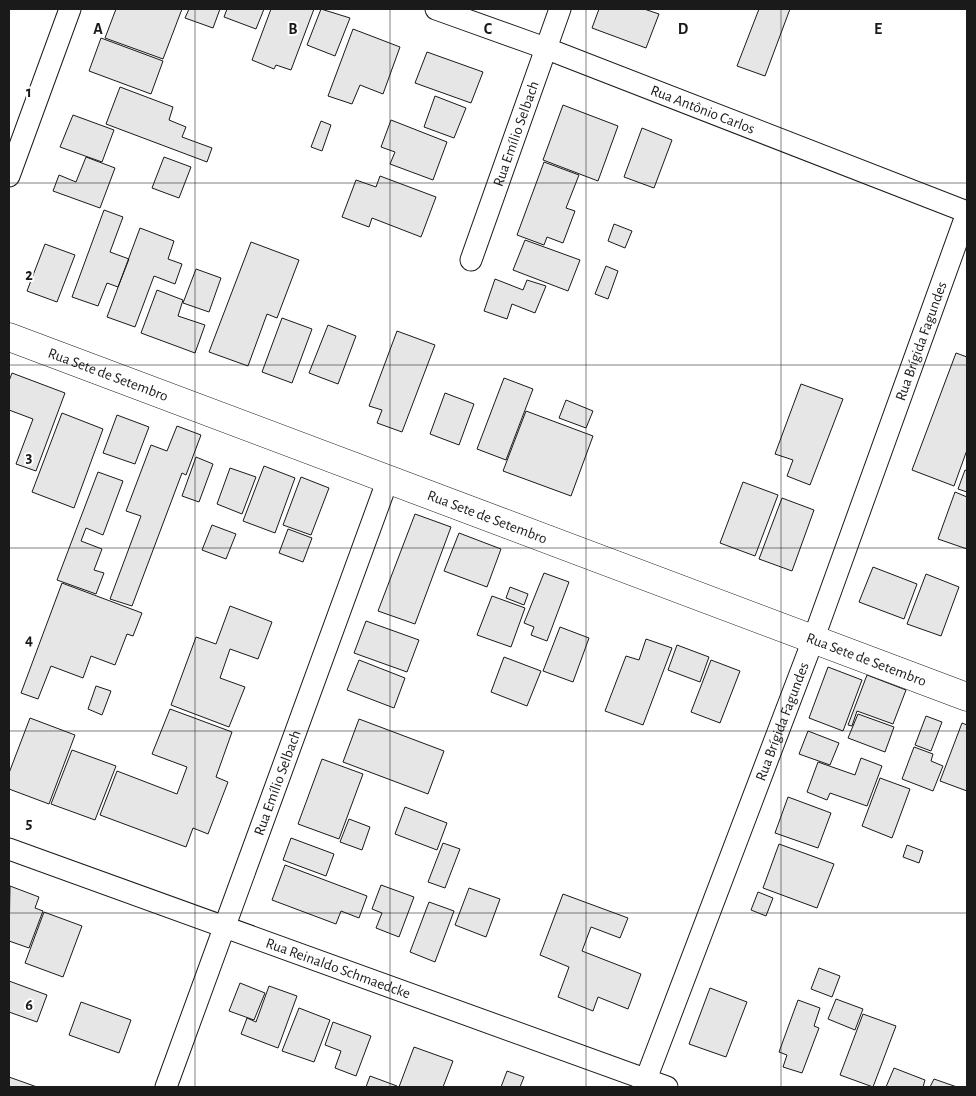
<svg xmlns="http://www.w3.org/2000/svg" width="976" height="1096" font-family="'Alegreya Sans',sans-serif">
<style>
.building{fill:#e6e6e6;stroke:#1a1a1a}
.lines{fill:none;stroke-linecap:round;stroke-linejoin:round}
.street-casing{stroke:#1a1a1a;stroke-width:23}
.secondary-casing{stroke:#1a1a1a;stroke-width:29}
.street{stroke:#fff;stroke-width:21}
.secondary{stroke:#fff;stroke-width:28}
.grid{fill:none;stroke:#1a1a1a;stroke-width:1;stroke-opacity:0.55}
.labels{text-anchor:middle;dominant-baseline:central;stroke-width:4;stroke-linejoin:round;paint-order:stroke}
.street-label{font-size:15px;fill:#1a1a1a;stroke:#fff}
.grid-label{font-size:16px;text-anchor:middle;font-weight:bold;fill:#1a1a1a;stroke:#fff;stroke-width:4;stroke-linejoin:round;paint-order:stroke}
</style>
<rect width="100%" height="100%" fill="#fff"/>
<path class="building" d="M116 9H182L163 59 105 38Z
M189 9H220L213 28 185 18Z
M227 9H264L256 29 224 17Z
M271 9H314L291 70 276 65 274 69 252 60Z
M321 9 350 18 335 56 307 45Z
M599 9H644L659 14 646 48 592 28Z
M759 9H790L765 76 737 66Z
M353 29 400 47 383 94 360 85 352 104 328 96Z
M101 38 163 61 151 94 89 71Z
M427 52 483 72 471 103 415 83Z
M120 87 173 107 169 120 186 127 182 137 212 148 207 162 106 124Z
M435 96 466 108 454 138 424 127Z
M563 105 618 126 598 181 543 160Z
M73 115 114 130 102 162 60 147Z
M391 120 447 142 433 180 390 164 395 152 381 147Z
M321 121 331 125 322 151 311 147Z
M642 128 672 140 654 188 624 177Z
M86 157 115 168 100 208 53 191 59 175 76 182Z
M164 157 191 167 179 198 152 188Z
M544 162 579 175 566 208 575 211 563 243 547 237 544 245 517 235Z
M380 176 436 197 421 237 372 218 369 227 342 217 356 180 376 187Z
M104 210 123 217 110 252 129 259 118 287 107 283 98 306 72 297Z
M614 224 632 231 625 248 608 241Z
M140 228 174 241 168 259 182 264 175 284 154 276 135 327 107 317Z
M525 240 580 260 568 291 513 270Z
M251 242 299 260 277 318 267 314 248 366 209 352Z
M45 244 75 255 57 302 27 291Z
M606 266 618 271 608 299 595 294Z
M196 269 221 278 209 312 183 303Z
M495 279 523 290 527 280 546 286 535 313 512 304 507 319 484 311Z
M157 290 183 300 178 316 205 325 195 353 141 333Z
M282 318 312 329 292 383 262 372Z
M328 325 356 336 338 384 309 373Z
M397 331 435 345 402 432 377 423 382 410 369 406Z
M956 353 967 357V450L954 486 912 470Z
M12 373 65 393 36 471 16 464 33 419 9 410V381Z
M504 378 533 389 506 460 477 449Z
M801 384 843 399 810 485 787 476 793 460 775 454Z
M445 393 474 404 459 445 430 434Z
M566 400 593 411 586 428 559 418Z
M526 411 593 436 571 496 503 471Z
M62 413 103 429 74 508 32 492Z
M117 415 149 427 135 464 103 453Z
M177 426 201 435 186 475 182 473 132 606 110 599 141 516 126 511 151 445 167 451Z
M196 457 213 464 199 502 182 496Z
M264 466 295 478 275 533 243 521Z
M230 468 256 477 242 514 217 504Z
M965 470 967 471V492L958 489Z
M98 472 123 481 103 535 86 528 81 541 102 549 94 570 104 573 96 594 57 580Z
M301 477 329 488 311 535 283 525Z
M743 482 778 495 755 556 720 543Z
M955 492 967 497V549L938 539Z
M782 498 814 510 792 571 759 559Z
M415 514 451 527 415 624 378 611Z
M212 525 236 534 226 559 202 550Z
M288 529 312 538 303 562 279 553Z
M459 533 501 549 487 587 444 571Z
M873 567 917 584 904 619 859 602Z
M544 573 569 582 547 641 531 635 534 627 524 623Z
M926 574 959 587 941 636 907 624Z
M62 583 142 613 133 636 127 634 115 665 91 656 83 678 51 666 38 699 21 693Z
M510 587 528 594 524 605 506 598Z
M492 596 525 608 511 647 477 635Z
M230 606 272 622 258 659 230 649 220 678 245 687 229 727 171 705 196 637 216 644Z
M366 621 419 640 407 672 354 653Z
M560 627 589 638 573 682 543 671Z
M646 639 672 648 643 725 605 711 626 656 639 660Z
M677 645 709 657 700 682 668 670Z
M504 657 541 671 527 706 491 692Z
M359 660 405 678 394 708 347 690Z
M711 660 740 671 720 723 691 712Z
M828 667 862 680 843 731 809 718Z
M867 675 906 690 893 724 857 711 852 726 848 725Z
M96 686 111 691 102 715 88 709Z
M170 709 232 732 216 777 228 782 208 834 193 828 186 847 100 815 117 771 177 794 187 767 152 754Z
M858 714 894 727 885 752 848 738Z
M926 716 942 722 931 751 915 745Z
M30 718 75 735 49 804 9 789V773Z
M359 719 444 751 428 794 343 762Z
M962 723 967 725V791L940 781Z
M808 731 839 743 830 765 799 754Z
M914 747 933 754 931 761 943 766 933 791 902 779Z
M72 750 116 766 95 820 51 804Z
M861 758 882 766 867 806 830 793 827 800 807 792 818 762 855 775Z
M322 759 363 774 339 839 298 824Z
M880 778 910 789 892 838 862 826Z
M788 797 831 813 818 848 775 833Z
M405 807 447 823 437 850 395 834Z
M349 819 370 827 362 850 340 842Z
M291 838 334 854 326 876 283 860Z
M443 843 460 849 445 888 428 882Z
M779 844 834 864 817 908 763 888Z
M907 845 923 851 919 863 903 857Z
M285 865 367 896 359 918 341 911 336 924 272 900Z
M381 885 414 897 399 937 376 928 382 913 372 909Z
M10 886 39 897 35 908 43 911 29 948 9 941Z
M469 888 500 899 486 937 455 925Z
M758 892 773 898 766 916 751 910Z
M563 894 628 918 620 938 591 927 582 951 641 974 628 1009 598 997 593 1011 558 997 569 967 540 955Z
M429 902 454 911 435 962 410 952Z
M44 912 82 926 63 977 25 963Z
M819 968 840 976 832 997 811 989Z
M9 981 47 995 37 1022 9 1012Z
M240 983 265 993 254 1020 229 1011Z
M269 986 297 996 278 1048 241 1034 247 1018 256 1022Z
M710 988 747 1002 726 1057 689 1044Z
M836 999 863 1009 855 1030 828 1019Z
M798 1000 820 1008 814 1026 819 1028 802 1073 783 1067 787 1055 779 1052Z
M81 1002 131 1020 119 1053 69 1035Z
M299 1008 330 1020 314 1062 282 1051Z
M863 1014 896 1026 873 1087 840 1075Z
M333 1022 371 1036 356 1076 335 1068 341 1051 325 1045Z
M414 1047 453 1061 443 1087H399Z
M894 1068 925 1080 923 1087H886Z
M507 1071 524 1077 520 1087H501Z
M370 1076 397 1086 396 1087H366Z
M9 1077 37 1087H9Z
M934 1079 957 1087H930Z"/>
<g class="lines">
<defs>
<g id="street">
<path id="s1" d="M436 9 545 48 967 212"/>
<path d="M9 176 70 9"/>
<path id="s2" d="M471 260 560 9"/>
<path id="s3" d="M9 849 667 1087"/>
<path id="s4" d="M166 1087 388 479"/>
<path id="s5" d="M643 1087 813 640 967 213"/>
</g>
<g id="secondary">
<path id="s6" d="M9 337 967 697"/>
</g>
</defs>
<use href="#street" class="street-casing"/>
<use href="#secondary" class="secondary-casing"/>
<use href="#street" class="street"/>
<use href="#secondary" class="secondary"/>
</g>
<path class="grid" d="M195 9V1087M390 9V1087M586 9V1087M781 9V1087M9 183H967M9 365H967M9 548H967M9 731H967M9 913H967"/>
<g class="labels">
<g class="street-label">
<text stroke="none"><textPath href="#s1" startOffset="285">Rua Antônio Carlos</textPath></text>
<text stroke="none"><textPath href="#s2" startOffset="134">Rua Emílio Selbach</textPath></text>
<text stroke="none"><textPath href="#s5" startOffset="796">Rua Brígida Fagundes</textPath></text>
<text stroke="none"><textPath href="#s6" startOffset="106">Rua Sete de Setembro</textPath></text>
<text stroke="none"><textPath href="#s6" startOffset="511">Rua Sete de Setembro</textPath></text>
<text stroke="none"><textPath href="#s6" startOffset="916">Rua Sete de Setembro</textPath></text>
<text stroke="none"><textPath href="#s5" startOffset="391">Rua Brígida Fagundes</textPath></text>
<text stroke="none"><textPath href="#s4" startOffset="324">Rua Emílio Selbach</textPath></text>
<text stroke="none"><textPath href="#s3" startOffset="350">Rua Reinaldo Schmaedcke</textPath></text>
</g>
</g>
<g class="grid-label">
<text x="98" y="34">A</text>
<text x="293" y="34">B</text>
<text x="488" y="34">C</text>
<text x="683" y="34">D</text>
<text x="878" y="34">E</text>
<text x="29" y="97">1</text>
<text x="29" y="280">2</text>
<text x="29" y="462">3</text>
<text x="29" y="645">4</text>
<text x="29" y="828">5</text>
<text x="29" y="1010">6</text>
</g>
<rect width="976" height="1096" fill="none" stroke="#1a1a1a" stroke-width="20"/>
</svg>
